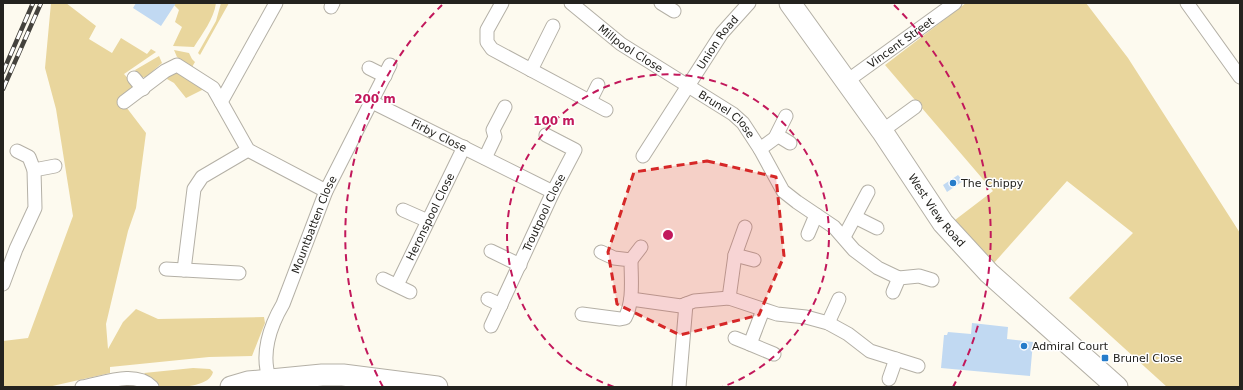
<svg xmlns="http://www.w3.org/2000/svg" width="1243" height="390" font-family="'DejaVu Sans',sans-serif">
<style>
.green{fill:#e9d69d}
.building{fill:#c1d9f2}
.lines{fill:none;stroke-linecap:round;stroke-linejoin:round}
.street-casing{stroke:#b4b0a6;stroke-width:15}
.primary-casing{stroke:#b4b0a6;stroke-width:23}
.street{stroke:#fff;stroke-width:13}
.primary{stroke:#fff;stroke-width:21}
.rail-casing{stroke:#44423d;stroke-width:4.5}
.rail{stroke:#fff;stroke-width:3;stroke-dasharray:9;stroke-linecap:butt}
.marked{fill:#d62828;fill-opacity:0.2;stroke:#d62828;stroke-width:3;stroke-dasharray:8 5;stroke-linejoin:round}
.ring{fill:none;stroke:#c2185b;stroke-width:2;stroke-dasharray:7 5}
.poi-dot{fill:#267cca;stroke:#fff;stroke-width:1.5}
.labels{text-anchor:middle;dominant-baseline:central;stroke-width:3;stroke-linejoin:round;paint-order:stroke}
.street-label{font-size:11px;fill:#24231f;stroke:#fff}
.poi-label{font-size:11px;fill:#24231f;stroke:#fff;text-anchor:start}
.centre{fill:#c2185b;stroke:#fff;stroke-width:2}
.ring-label{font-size:12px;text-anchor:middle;font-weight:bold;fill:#c2185b;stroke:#fff;stroke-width:3;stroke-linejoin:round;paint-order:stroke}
</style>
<rect width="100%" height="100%" fill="#fdfaef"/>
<path class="green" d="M51 3H66L96 26 89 39 112 53 121 38 147 54 151 49 156 52 124 74 134 85 120 99 146 133 136 208 128 231 106 324 108 349 123 322 136 309 158 319 264 317 265 323 252 356 209 357 110 367V373L48 387H3V341L28 338 73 216 56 109 45 68Z
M176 3H216C214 19 202 34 194 47L173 46 182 27 175 22 179 10 174 5Z
M221 3H229L200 55 198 53 216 21Z
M966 3H1086L1128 58 1240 233V387H1167L1069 298 1133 233 1067 181 994 263 955 220 993 191 885 65Z
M174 50 189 53 192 59 195 62 192 67 177 57Z
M159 56 162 63 146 77H140L135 70Z
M176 72 206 88 186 98 174 83 167 79 169 75Z
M193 368 210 369 213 372C209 389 173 387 159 387L144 373Z"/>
<path class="building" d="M136 3H176L161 26 133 8Z
M958 175 963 181 947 192 943 185Z
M972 323 1008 327 1007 339 1033 342 1030 376 941 368 944 335H947L948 332 971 334Z"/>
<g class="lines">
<defs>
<g id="street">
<path d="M276 3 221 102 248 150 326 191"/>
<path d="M502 3 487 30V42L492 49 606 110"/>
<path id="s1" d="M571 3 621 44 733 114 743 123 760 149 783 191 797 202 834 227 854 250 878 268 899 278 919 276 932 280"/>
<path d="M661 3 674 11"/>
<path d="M1187 3 1240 77"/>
<path d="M331 7 333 3"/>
<path d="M369 68 385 76"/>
<path d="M531 70 553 26"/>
<path d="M134 78 143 89"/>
<path id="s2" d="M847 81 955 3"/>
<path d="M590 101 598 85"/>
<path d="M124 102 165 71 177 65 213 88 221 102"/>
<path id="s3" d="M372 102 553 192"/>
<path d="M882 131 915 107"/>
<path d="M777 135 790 143"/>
<path d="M760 149 775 138 786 116"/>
<path id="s4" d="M643 156 722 33 749 3"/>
<path d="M485 158 495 137 493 130 505 107"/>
<path d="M34 170 55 166"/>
<path d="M403 210 428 221"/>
<path d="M855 217 877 228"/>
<path d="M808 234 816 215"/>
<path d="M844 237 868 192"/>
<path d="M491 251 520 265"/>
<path d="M735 255 754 260"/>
<path d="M631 260 641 247"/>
<path d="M166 269 239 273"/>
<path d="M184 270 194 189 202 177 248 150"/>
<path d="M383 279 410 292"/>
<path d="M3 284 16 249 35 208 34 170 29 157 17 151"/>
<path id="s5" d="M397 285 464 147"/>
<path d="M893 292 899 278"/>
<path d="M729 298 735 255 745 227"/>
<path d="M488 299 501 305"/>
<path d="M631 299 681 306 694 301 729 298 777 314 806 317 828 323 848 334 870 351 918 366"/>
<path d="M763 310 750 344 774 354"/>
<path d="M582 314 620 319 625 318C634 301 631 279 631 260L614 258 601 252"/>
<path d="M828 323 839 299"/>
<path id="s6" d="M491 326 553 192 575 150 546 135"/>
<path d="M735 338 750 344"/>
<path d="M889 379 896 359"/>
<path id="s7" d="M270 380C260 355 270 326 283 304L326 191 390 65"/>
<path d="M82 387C104 383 135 370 152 387"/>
<path d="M679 387 686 304"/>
</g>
<g id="primary">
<path id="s8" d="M790 3 882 131 943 223 989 273 1117 387"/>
<path d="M231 387 248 382 322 375H343L437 387"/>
</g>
</defs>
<use href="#street" class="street-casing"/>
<use href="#primary" class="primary-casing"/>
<use href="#street" class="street"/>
<use href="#primary" class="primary"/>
<defs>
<path id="rail" d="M3 72 33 3
M3 89 41 3"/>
</defs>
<use href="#rail" class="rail-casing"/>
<use href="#rail" class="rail"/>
</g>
<path class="marked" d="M707 161 776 177 784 256 759 315 680 335 617 304 608 252 634 172Z"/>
<g class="ring">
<path d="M614 387A161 161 0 1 1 722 387"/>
<path d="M383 387A323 323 0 0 1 442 5M894 5A323 323 0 0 1 953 387"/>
</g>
<g class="poi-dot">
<circle cx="953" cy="183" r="4"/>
<circle cx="1024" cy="346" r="4"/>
<rect x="1101" y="354" width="8" height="8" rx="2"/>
</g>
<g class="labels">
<g class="street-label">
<text stroke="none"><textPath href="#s2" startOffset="66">Vincent Street</textPath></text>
<text stroke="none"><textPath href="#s4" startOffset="136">Union Road</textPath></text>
<text stroke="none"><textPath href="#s1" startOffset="75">Millpool Close</textPath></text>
<text stroke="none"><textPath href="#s1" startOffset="192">Brunel Close</textPath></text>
<text stroke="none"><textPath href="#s3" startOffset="75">Firby Close</textPath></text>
<text stroke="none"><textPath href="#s8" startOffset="254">West View Road</textPath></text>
<text stroke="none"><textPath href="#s6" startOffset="125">Troutpool Close</textPath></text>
<text stroke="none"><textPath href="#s5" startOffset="76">Heronspool Close</textPath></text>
<text stroke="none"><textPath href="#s7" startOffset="165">Mountbatten Close</textPath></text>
</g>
<g class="poi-label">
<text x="961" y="183">The Chippy</text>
<text x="1032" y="346">Admiral Court</text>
<text x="1113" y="358">Brunel Close</text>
</g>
</g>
<circle cx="668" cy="235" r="6" class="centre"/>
<g class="ring-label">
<text x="375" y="103">200 m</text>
<text x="554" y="125">100 m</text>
</g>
<rect width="1243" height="390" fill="none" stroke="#24231f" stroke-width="8"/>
</svg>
